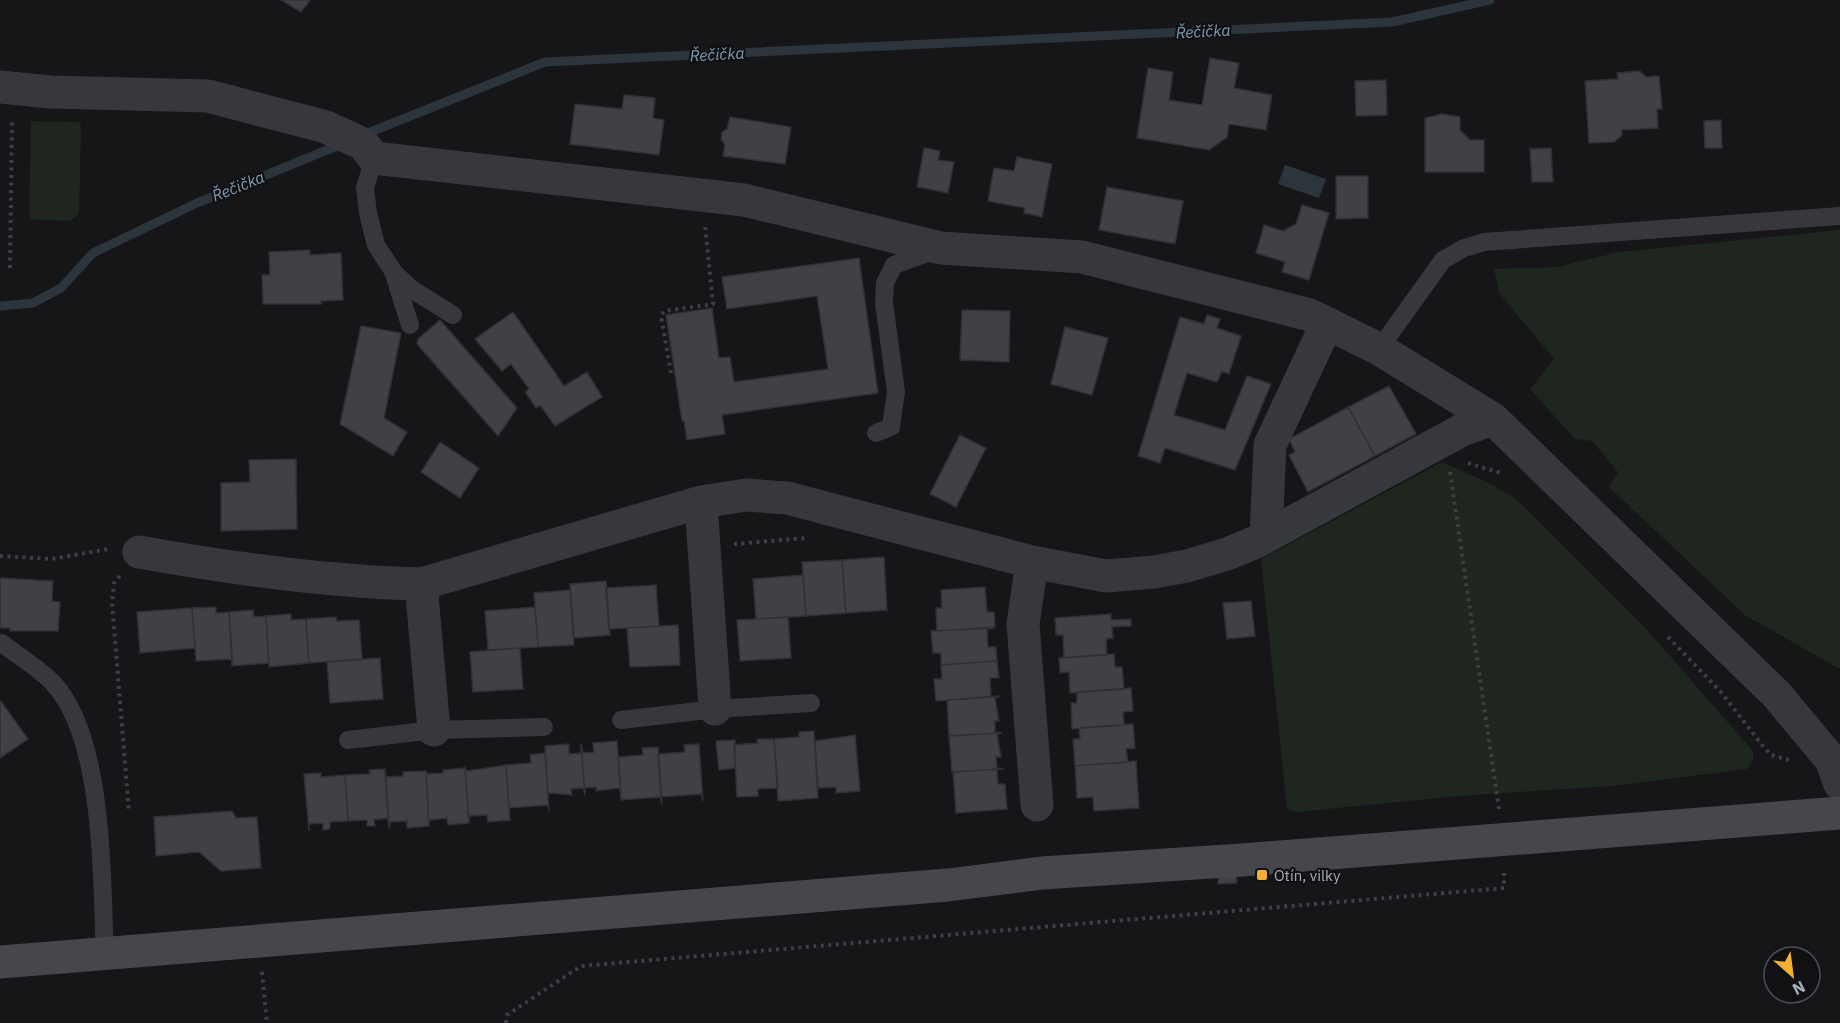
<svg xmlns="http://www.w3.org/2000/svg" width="1840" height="1023" font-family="'IBM Plex Sans',sans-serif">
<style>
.green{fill:#1e261f}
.water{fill:#2c353c}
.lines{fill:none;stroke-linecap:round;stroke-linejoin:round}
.stream{stroke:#2c353c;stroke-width:9}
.building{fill:#404145;stroke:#303034;stroke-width:1.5}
.path{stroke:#3d3f44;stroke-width:4;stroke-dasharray:3 4.5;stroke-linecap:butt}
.lane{stroke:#37383d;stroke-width:18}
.street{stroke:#37383d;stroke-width:33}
.secondary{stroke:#45474d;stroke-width:33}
.poi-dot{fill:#f2b134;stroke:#111113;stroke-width:2}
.labels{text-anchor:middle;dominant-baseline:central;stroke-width:4.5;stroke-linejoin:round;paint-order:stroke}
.poi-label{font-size:15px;fill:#a8adb8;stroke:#111113;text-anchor:start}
.water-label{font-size:16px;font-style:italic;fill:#7f9bb3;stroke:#111113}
</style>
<rect width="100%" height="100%" fill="#161618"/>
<path class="green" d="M31 121 79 122 81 126 79 214 70 221 29 219Z
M1840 230V669L1746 616 1609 487 1618 472 1592 441 1575 439 1530 389 1554 359 1499 293 1494 269 1556 267 1619 252Z
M1442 462 1489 483 1515 498 1649 632 1753 751V761L1747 769 1612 786 1458 796 1297 812 1287 809 1261 559Z"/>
<path class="water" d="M1285 165 1326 179 1319 198 1278 184Z"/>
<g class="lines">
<path class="stream" d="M363 135 545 62 1392 22 1490 0
M0 306 33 303 61 288 93 253 197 203 342 144"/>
</g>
<path class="building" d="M281 0H310L301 12Z
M1210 58 1239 63 1234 88 1272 95 1266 130 1229 124 1227 137 1209 150 1137 138 1148 68 1173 72 1169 100 1202 105Z
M1640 71 1646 77 1659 76 1662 109H1657L1658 128 1622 130V135L1614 142 1589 143 1585 81 1618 79 1617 73Z
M1386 80 1387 115 1356 116 1355 81Z
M624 95 655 98 653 118 664 120 659 155 570 144 575 104 622 109Z
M1442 114 1460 117V130L1470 140H1484V172H1425V118Z
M730 117 791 127 785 164 723 156 725 145 721 139 722 132 727 129Z
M1721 120 1722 148H1705L1704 121Z
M924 148 940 151 938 160 954 162 948 193 917 187Z
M1551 148 1553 182H1532L1530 149Z
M1017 157 1052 164 1042 217 1024 213 1025 208 988 201 994 168 1014 171Z
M1336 176H1368V218L1336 219Z
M1107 187 1183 201 1175 244 1099 230Z
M1302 205 1329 213 1309 280 1282 272 1285 262 1256 253 1264 225 1283 231 1296 224Z
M310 250V255L341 253 343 300 321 301V304H263L262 275H270L269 252Z
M859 258 878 393 722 415 725 434 687 440 684 421H682L666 315 712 308 719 358 730 357 734 382 828 369 817 296 727 309 722 277Z
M962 310 1010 311 1009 362 960 360Z
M513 312 564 386 587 372 602 397 555 426 540 405 536 408 525 392 529 389 511 364 502 371 475 339Z
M1207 315 1220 319 1217 328 1241 336 1229 374 1222 371 1217 382 1187 373 1174 415 1225 430 1247 376 1271 384 1235 470 1165 448 1160 463 1138 456 1180 317 1204 324Z
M440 320 517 408 498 436 417 344 418 339Z
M361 326 401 333 384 418 407 432 393 456 340 424Z
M1065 327 1108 338 1092 395 1051 384Z
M1389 386 1416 434 1375 456 1348 407Z
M1348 407 1375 456 1308 492 1289 455 1295 452 1289 439Z
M960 435 986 448 956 507 930 494Z
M440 442 479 468 460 498 421 472Z
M296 459 297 529 221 531V483L250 482 249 460Z
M884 557 887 610 846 613 842 560Z
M842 560 846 613 806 616 802 562Z
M803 575 806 616 756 619 753 579Z
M0 578 53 581 52 601 60 602 58 631H10V628H0Z
M606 581 610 635 574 638 570 584Z
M656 585 659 626 609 629 606 588Z
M985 587 987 612H994L995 627 937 631 936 608H942L941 590Z
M570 590 574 645 538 647 534 593Z
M1251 601 1255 636 1227 639 1223 603Z
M216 607V613L229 612 233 667 231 659 196 661 192 608Z
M535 607 538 647 488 650 485 611Z
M192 608 195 648 140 653 137 612Z
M253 610 254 617 266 616 269 663 232 666 229 612Z
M291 614V620L306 619 309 663 269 667 266 616Z
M1111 614V620L1131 619V626L1112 627 1113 638 1106 639 1107 655 1059 658 1064 657 1063 635H1056L1055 618Z
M336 617 337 621 359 620 362 659 309 663 306 619Z
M788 617 791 658 740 661 737 620Z
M678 625 680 665 630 667 627 628Z
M995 628 987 629 988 647H996L997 661 941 665V653H933L931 631Z
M520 648 523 689 473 692 470 652Z
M1114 654 1115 667H1122L1124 689 1070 693 1069 672 1060 673 1059 658Z
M380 658 383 699 330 703 327 662Z
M997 661 999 678H990L991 697 936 701 934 679H942L941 665Z
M1131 688 1133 711 1123 712 1124 725 1072 729 1071 703H1077V692Z
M1000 696 995 698 999 721H995V732L1002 733 949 736 947 700Z
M0 700 28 739 0 758Z
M1133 724 1135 748 1126 749 1128 762 1075 766 1073 739H1080L1079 728Z
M814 731 818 798 778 801 774 739 799 737V732Z
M1002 733 997 734 1001 757H996L997 768 1004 769 952 772 949 736Z
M855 735 860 791 836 793V787L818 788 815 741Z
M757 739H774L778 788 758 789V796L737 797 734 745 758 743Z
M735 740V768L719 770 716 741Z
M617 741 621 793 619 788 596 791V787L585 788V795L581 744 583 753 594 752 593 743Z
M569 744V754L581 753V744L585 795 583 788 571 789 572 795 549 793 548 797 545 746Z
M699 744 703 801 701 794 661 797 658 754 685 752 684 745Z
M658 747 662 804 660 797 621 800 618 757 643 755 642 748Z
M545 753 549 812 548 805 509 808 506 765 531 763 530 755Z
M1136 761 1139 808 1094 811 1093 797 1077 798 1075 766Z
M506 765 510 820 488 822 487 815 470 816 469 823 465 768 467 771Z
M465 768 469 823 448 825 447 818 430 820 429 826 426 771 427 774 443 773V770Z
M385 769 389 825 387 818 374 820 375 826H367V820L348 821 345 775 370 774 369 770Z
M997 769 998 784H1005L1007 809 956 813 953 772Z
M426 771 429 826 407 828V821L390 822 389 829 385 773 387 777 403 776V772Z
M321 773V777L345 775 348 821 330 822V829L323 830V823L309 824V831L304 774Z
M232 811 236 818 257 817 261 868 221 871 199 852 156 856 154 817Z
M1236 874 1237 883 1218 884V875Z"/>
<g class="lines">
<path class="path" d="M10 268 12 120
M671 373 661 316 664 311 713 304 705 225
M1468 463 1501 473
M1450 472 1499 809
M734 544 807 538
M0 556 51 559 109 549
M120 576 114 583 112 602 129 813
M1668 637 1720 691 1763 746 1771 755 1789 760
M262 972 267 1023
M506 1023 507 1015 581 966 1504 888V870"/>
<path class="lane" d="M374 158 365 188 368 213 376 245 393 271 410 325
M394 273 413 290 453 315
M1379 349 1443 260 1464 248 1484 242 1840 216
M876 433 891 427 896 392 884 303 885 283 894 265 936 250
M2 643C18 656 39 668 53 683 105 739 101 878 105 953
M621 720 715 709 811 703
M348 740 434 730 544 727"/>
<path class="street" d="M0 87 50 92 208 96 326 127 363 144 374 158 744 200 941 248 1082 257 1310 315 1379 349 1493 419 1777 695 1831 760 1840 784
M701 502 715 709
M1266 536 1270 445 1327 323
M139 552C229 568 329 582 421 584L701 502 746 495 787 498 1032 562 1106 576 1154 572 1187 566 1227 554 1256 542 1462 430 1493 419
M1032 562 1023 624 1037 805
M421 584 434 730"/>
<path class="secondary" d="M0 962 948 885 1042 873 1242 860 1840 813"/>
</g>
<rect class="poi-dot" x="1256" y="869" width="12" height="12" rx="3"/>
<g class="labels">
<g class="poi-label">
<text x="1274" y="875">Otín, vilky</text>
</g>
<g class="water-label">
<text transform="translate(1203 31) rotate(-3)">Řečička</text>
<text transform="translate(717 54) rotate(-3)">Řečička</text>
<text transform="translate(238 186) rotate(-22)">Řečička</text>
</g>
</g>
<g transform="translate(1792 975) rotate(152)"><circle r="28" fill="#111113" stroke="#4d4f55" stroke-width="1.5"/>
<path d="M0-4.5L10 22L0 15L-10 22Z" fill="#f2b134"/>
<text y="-9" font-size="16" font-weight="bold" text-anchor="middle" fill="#a8adb8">N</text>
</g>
</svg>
